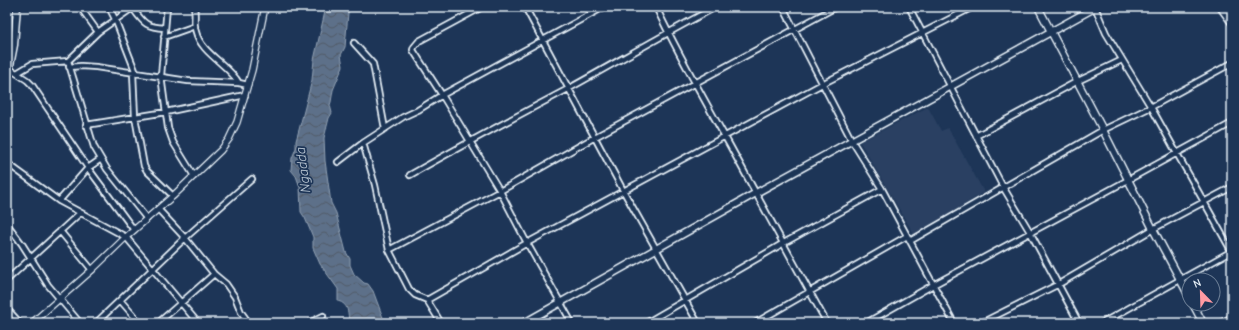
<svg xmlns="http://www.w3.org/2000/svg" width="1239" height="330" font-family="'Comic Neue',sans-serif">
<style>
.built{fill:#2a4162}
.water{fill:url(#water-waves);stroke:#95a4b5}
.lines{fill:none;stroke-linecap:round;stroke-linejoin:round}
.minor-casing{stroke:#e8f1f8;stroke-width:8}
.tertiary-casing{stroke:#e8f1f8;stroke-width:8}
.secondary-casing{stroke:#e8f1f8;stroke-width:9}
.trunk-casing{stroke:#e8f1f8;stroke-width:10}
.minor{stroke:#1d3557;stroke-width:4.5}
.tertiary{stroke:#1d3557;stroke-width:5.5}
.secondary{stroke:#1d3557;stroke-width:6}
.trunk{stroke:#1d3557;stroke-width:7}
.labels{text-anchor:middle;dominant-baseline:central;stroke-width:3.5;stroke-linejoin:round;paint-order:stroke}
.water-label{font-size:14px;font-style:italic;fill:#b7c4d1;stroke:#1d3557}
</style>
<defs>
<pattern id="water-waves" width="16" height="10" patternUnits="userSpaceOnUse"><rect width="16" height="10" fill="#5d7089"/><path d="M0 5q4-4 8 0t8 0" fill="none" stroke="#505a66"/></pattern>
</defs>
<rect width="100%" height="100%" fill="#1d3557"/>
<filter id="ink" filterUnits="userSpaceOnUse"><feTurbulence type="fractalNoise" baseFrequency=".025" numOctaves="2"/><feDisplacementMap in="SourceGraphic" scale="8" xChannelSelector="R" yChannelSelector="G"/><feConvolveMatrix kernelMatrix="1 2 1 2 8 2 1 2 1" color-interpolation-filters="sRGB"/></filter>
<g filter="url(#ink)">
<path class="built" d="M928 107 941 131 948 128 984 192 915 236 860 142Z"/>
<path class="water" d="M326 7H351L348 13 345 47 341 55 343 66 333 90 331 102 330 105 332 113 329 118 324 138 325 161 331 203 336 213 346 252 350 259V265L354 274 364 283 368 284 373 291 385 323H349C348 313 349 304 338 301V289L320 264 313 248V237L305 218 301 212 300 187 296 176 291 170 292 158 296 148V141L300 126 312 80 314 60Z"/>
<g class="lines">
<defs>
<path id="minor" d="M80 7 98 32
M109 7 115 19 136 73
M167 7 161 76 168 128 173 142 194 176
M194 7C196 15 193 24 196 32 201 53 229 65 239 83
M482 7 419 41 414 47 413 50 442 95 500 191 527 243 572 323
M525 7 624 192 698 323
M656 7C678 54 704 99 729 144 762 204 794 264 827 323
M783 7 852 141 882 189 954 323
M909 7 1003 187 1030 232 1079 323
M1095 7 1106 33 1151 107 1232 252
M7 35 14 45
M164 37 195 26
M354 43 373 64 385 129
M68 61 94 147 107 169 147 219
M69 67 81 66 96 67 188 81 239 83 248 85
M10 69 27 80 32 85 88 168 134 230
M17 73 32 64 68 61 98 32 131 9 134 10C144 24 147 27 165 28
M133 73 135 117 144 166 147 171 173 196
M86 125 166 112 245 95
M976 136 1078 81 1122 60
M363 143 375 185 389 250 409 289 415 295 427 300 441 323
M338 162 363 143 403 117 418 110 442 95 604 7
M7 163 59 201 126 237 198 323
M410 175C462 145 515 117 568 89 617 62 666 33 716 7
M59 201 88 168 101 159
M158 209 185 238 214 274 226 284 235 297 241 312 249 323
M7 224 22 244 48 285 80 323
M60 231 92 270
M910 241 1103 130 1151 107 1232 63
M389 250 500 191 595 137 836 7
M7 280 80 213
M120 300 140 323
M427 300 527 243 822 84 973 7
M7 309 20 323
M96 323 185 238 252 179
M158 323 214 274
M309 323 323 316
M646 323 782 244 882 189
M755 323 907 236
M866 323 933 285 1128 180 1232 123
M981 323 1059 284 1153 229 1232 187
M1102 323 1232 251
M1220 323 1232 317"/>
<path id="tertiary" d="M32 323 92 270 126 237 173 196 221 150 229 139 237 122 252 70 265 7"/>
<path id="secondary" d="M1038 7 1103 130 1153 229 1189 296
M7 81 14 45 17 7
M1193 304 1203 323
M524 323 756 193 1096 7"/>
<path id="trunk" d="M1221 7 1232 22
M1229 7 1232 11"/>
</defs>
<use href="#minor" class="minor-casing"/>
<use href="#tertiary" class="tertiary-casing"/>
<use href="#secondary" class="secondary-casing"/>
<use href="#trunk" class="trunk-casing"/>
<use href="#minor" class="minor"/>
<use href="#tertiary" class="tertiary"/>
<use href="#secondary" class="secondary"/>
<use href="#trunk" class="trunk"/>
</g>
</g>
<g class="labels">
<g class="water-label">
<text transform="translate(303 170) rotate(-97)">Ngadda</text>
</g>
</g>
<rect width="1239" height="330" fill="none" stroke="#1d3557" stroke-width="24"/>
<rect x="12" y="12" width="1215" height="306" fill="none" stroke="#e8f1f8" stroke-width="1.5" filter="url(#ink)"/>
<g transform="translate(1201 292) rotate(337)"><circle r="19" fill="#1d3557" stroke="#6e8097"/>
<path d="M0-3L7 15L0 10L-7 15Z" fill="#ff9aa2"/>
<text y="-6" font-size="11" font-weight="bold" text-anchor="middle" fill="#e8f1f8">N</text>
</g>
</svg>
